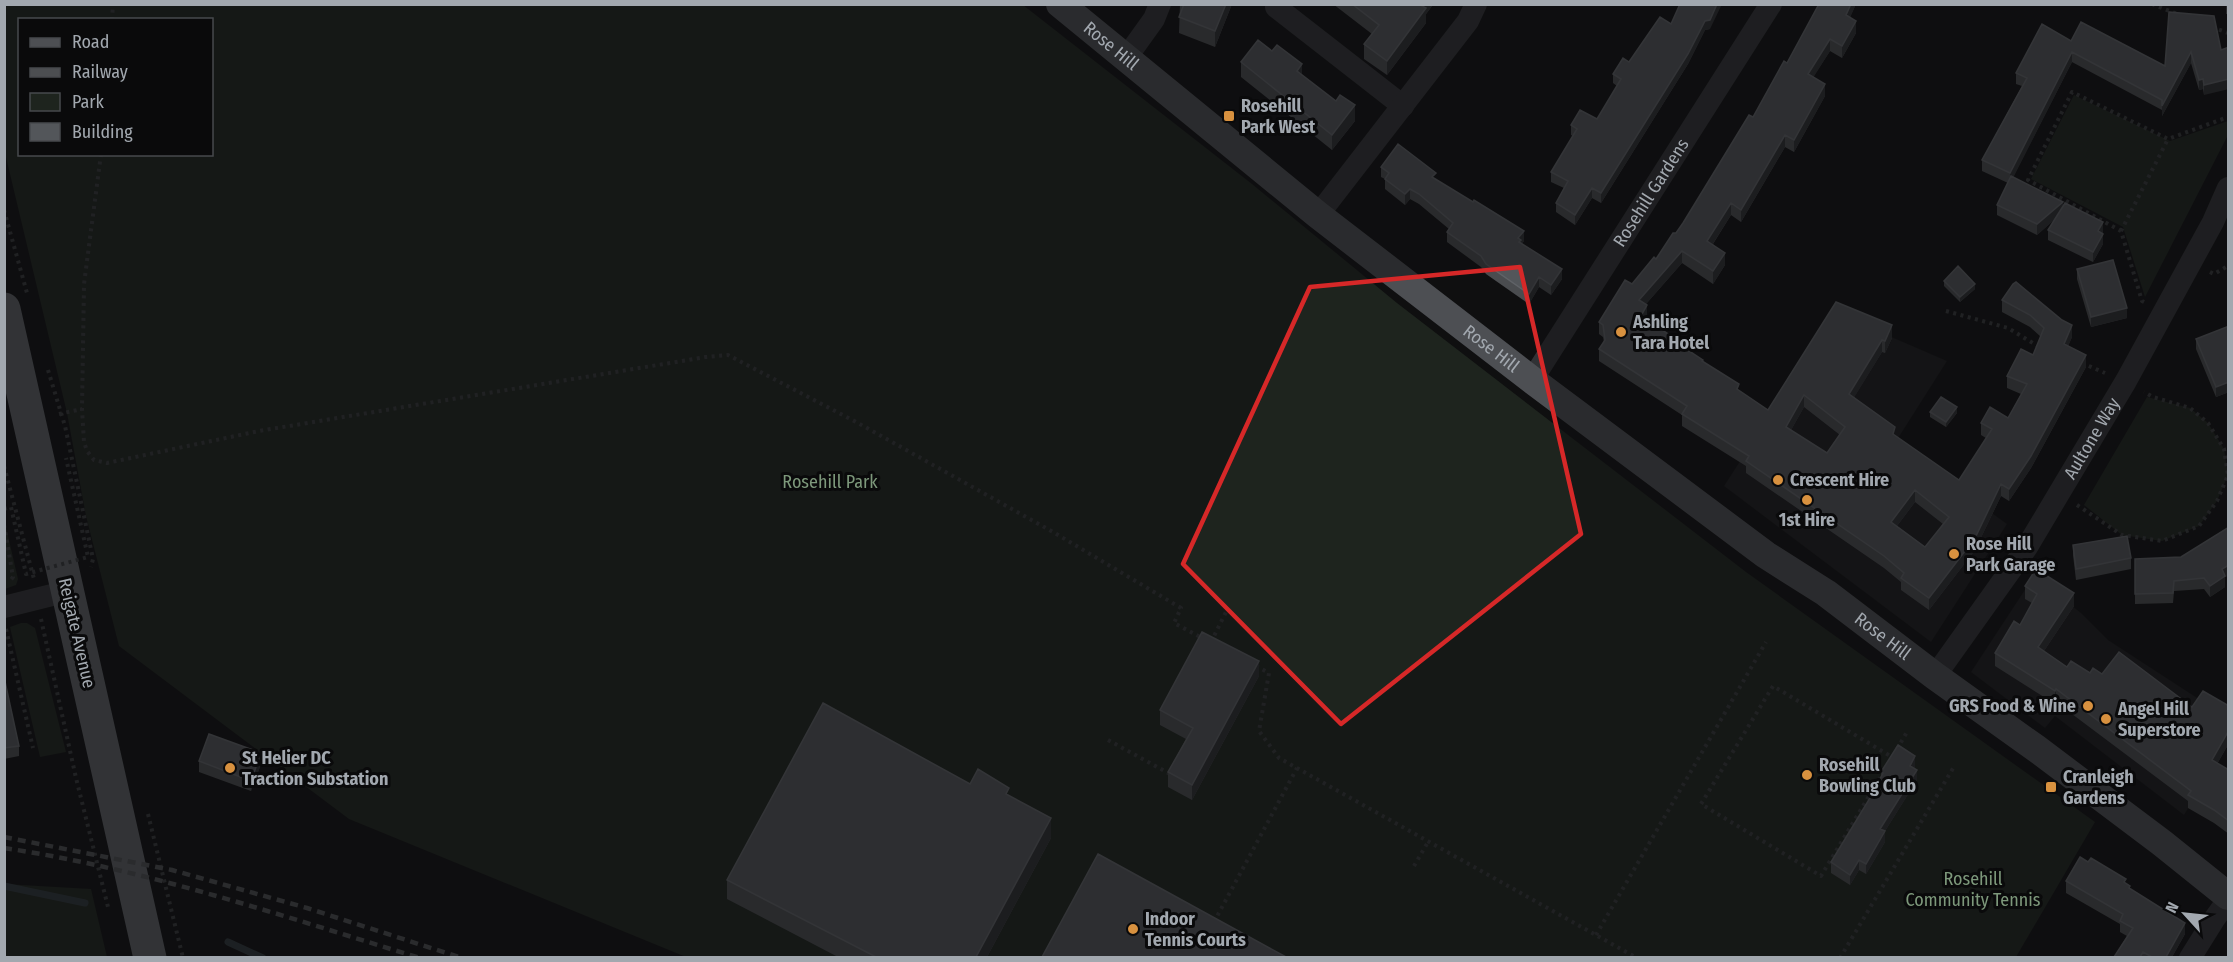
<svg xmlns="http://www.w3.org/2000/svg" width="2233" height="962" font-family="'Fira Sans Condensed',sans-serif">
<style>
.built{fill:#1b1b1d}
.green{fill:#1e241e;fill-rule:evenodd}
.lines{fill:none;stroke-linecap:round;stroke-linejoin:round}
.stream{stroke:#2e373b;stroke-width:7}
.path{stroke:#37393b;stroke-width:4;stroke-dasharray:3 4.5;stroke-linecap:butt}
.minor{stroke:#313235;stroke-width:22}
.major{stroke:#4d4f53;stroke-width:28}
.highway{stroke:#5d6065;stroke-width:33}
.rail{stroke:#4c4e51;stroke-width:4.5;stroke-dasharray:8 6;stroke-linecap:butt}
.path-bridge{stroke:#37393b;stroke-width:4;stroke-dasharray:3 4.5;stroke-linecap:butt}
.wall{fill:#4a4c4f;fill-rule:evenodd}
.shaded-wall{fill:#2e2f32}
.building{fill:#53565a;stroke:#606367;stroke-width:1.5;fill-rule:evenodd}
.marked{fill:none;stroke:#d62828;stroke-width:4.5;stroke-linejoin:round}
.poi-dot{fill:#d8913f;stroke:#0a0a0b;stroke-width:2}
.labels{text-anchor:middle;dominant-baseline:central;stroke-width:6;stroke-linejoin:round;paint-order:stroke}
.street-label{font-size:18px;fill:#a2a8af;stroke:#0a0a0b}
.poi-label{font-size:18px;font-weight:bold;fill:#a2a8af;stroke:#0a0a0b;text-anchor:start}
.park-label{font-size:18px;fill:#7d987b;stroke:#0a0a0b}
</style>
<rect width="100%" height="100%" fill="#0f0f10"/>
<path class="built" d="M1836 313 1947 361 1895 443 2007 524 1931 642 1724 486Z
M2034 576 2081 613 2108 640 2228 718V742L2184 815 2055 716 2045 728 1971 672Z"/>
<path class="green" d="M4 5H1023L1252 184 1397 303 1746 572 2095 822 2016 957H686L349 819 119 646 86 516 67 413 5 153ZM20 20H212V154H20Z
M2074 95 2170 141 2228 121V135L2145 297 2123 227 2031 179Z
M2147 397 2190 408 2208 423 2224 449 2228 475 2217 501 2199 526 2162 541 2122 535 2084 505Z
M5 523 18 579 16 585 5 589Z
M21 623H27L35 628 66 752 40 757 10 627Z
M4 884 91 889 107 957H5Z"/>
<g class="lines">
<path class="stream" d="M4 886 85 903
M228 942 263 958"/>
<path class="path" d="M2152 4 2177 14
M112 20 113 4
M2212 27 2228 33
M101 154 84 284 82 409 84 442 87 451 94 460 107 463 259 431 706 357 728 355 858 423 1053 532 1181 608 1174 623 1204 639
M4 210 27 293
M2121 231 2168 139
M2210 272 2214 274 2228 266
M2144 302 2142 301 2121 231 2028 180 2072 92 2168 139 2228 117
M1946 311 2008 328 2041 348
M2082 363 2105 373
M48 370 65 426 93 559 91 567
M59 414 82 409
M4 466 34 579
M2077 505 2122 535 2162 541 2199 526 2217 501 2228 475 2224 449 2208 423 2190 408 2153 397 2144 392
M4 525 13 577 9 582
M41 619 76 778 108 907
M6 629 33 748
M1211 642 1227 610
M1256 666 1269 673 1259 731 1279 758 1637 958
M1108 740 1170 774
M1897 749 1907 732
M1884 771 1821 876 1701 804 1773 686 1892 757
M148 814 183 958
M1414 866 1428 842
M1214 922 1297 768
M1596 935 1766 642
M1840 958 1955 765"/>
<g class="minor">
<path d="M1276 7 1403 106"/>
<path d="M1126 58 1154 19 1160 4"/>
<path d="M1318 215 1468 21 1476 4"/>
<path id="s1" d="M1532 380 1771 4"/>
<path d="M4 607 68 591"/>
<path id="s2" d="M1935 676 2027 547 2126 381 2213 222 2228 188"/>
<path d="M2190 958 2215 918 2228 900"/>
</g>
<path class="major" id="s3" d="M1060 4 1318 215 1532 380 1766 555 1826 593 1935 676 2037 749 2162 843 2228 896"/>
<path class="highway" d="M4 309 150 958"/>
<path class="rail" d="M4 837 172 870 307 908 462 958
M4 848C146 869 282 916 420 958"/>
<path class="path-bridge" d="M4 509 11 507 26 574 88 557 66 458"/>
</g>
<path class="wall" d="M1180 4H1232L1215 47 1179 33Z
M1333 4H1432V6L1426 14V23L1387 75 1364 59V44L1372 34Z
M1819 4H1856L1850 17 1856 33 1842 58 1830 51 1813 77 1825 96 1794 152 1785 147 1741 222 1731 215 1713 244 1725 265 1713 284 1682 263 1646 304 1647 318 1646 320 1703 362 1739 391 1768 410 1836 302 1892 338 1885 353 1882 352 1854 397 1895 436 1959 480 1986 438 1981 435V423L2008 418 2021 394 2007 388V376L2033 355 2041 337 2030 327 2002 312V300L2072 337 2068 346 2086 367 2031 468 2009 501 2001 496 1975 550 1929 610 1901 590V582L1884 568 1746 473V466L1682 426V415L1599 361V349L1604 342 1603 337 1599 334V322L1632 284 1656 259 1676 233 1753 117 1787 63ZM1804 407 1840 435 1827 453 1791 430ZM1915 502 1943 524 1925 547 1897 526Z
M2226 4H2229V14H2226Z
M2214 16 2204 95 2203 89 2199 90 2191 63 2162 116V110L2072 62 2013 177 2063 206 2103 232V244L2093 262 2048 240V230L2055 219 2037 235 1997 215V205L2008 183 1982 171V160L2022 86 2016 84V73L2071 41 2165 66Z
M1671 24 1710 29 1705 30 1688 64 1601 203 1592 198 1575 225 1556 212V203L1564 188 1551 182V172L1573 136 1571 135V125L1597 119 1617 86 1613 83V74L1629 62Z
M1241 62 1302 75 1355 121 1332 150 1241 77Z
M1381 167 1436 179 1524 241 1521 244 1562 279 1551 295 1539 287 1529 304 1486 274 1481 267 1447 242V232L1449 229 1419 204 1410 199 1405 205 1385 189V179L1381 177Z
M2077 269 2127 318 2091 327 2077 279Z
M1944 281 1975 289 1960 302 1944 286Z
M2229 326V392L2216 397 2196 349V339Z
M1930 412 1957 413 1946 427 1930 417Z
M2229 527V575L2225 577V587L2210 597 2204 589 2174 591 2173 603 2135 604V559L2181 557Z
M2073 545 2131 558V569L2076 580 2073 555Z
M2025 586 2074 606 2044 651 2067 667 2090 673 2102 674 2192 707 2229 706V743L2217 764 2229 770V834L2214 823 2188 808V801L2056 702 2055 704 1995 666V653L2020 625 2032 603 2025 599Z
M1259 676 1192 800 1168 787V772L1186 739 1160 725V710Z
M4 677 19 746V756L4 759Z
M199 761 261 764 251 791 199 772Z
M1915 767 1914 769 1917 780 1885 831V842L1866 874 1859 870 1850 885 1831 873V862L1870 798 1881 777V772Z
M970 784 1009 796 1051 838 987 957H838L727 899V880Z
M2066 881 2126 884 2130 889 2185 934 2172 957H2114L2127 936 2120 932V924L2066 893Z"/>
<path class="shaded-wall" d="M1226 4H1232L1215 47V31Z
M1423 4H1432V6L1426 14V23L1387 75V61Z
M1717 4H1722L1710 29 1705 30 1688 64 1601 203V193L1705 21Z
M1851 4H1856L1846 27V15Z
M1856 21V33L1842 58V46Z
M1830 39V51L1808 86V74Z
M2072 52V62L2010 184V173Z
M2191 52V63L2162 116V106Z
M1302 64V80L1297 71Z
M2203 79V89L2199 90V80Z
M2229 79V89L2204 95V85Z
M1825 84V96L1794 152V140Z
M1355 105V121L1332 150V135Z
M1785 135V147L1741 222V210Z
M1592 188V198L1575 225V215Z
M1410 189V199L1405 205V194Z
M2063 202V212L2037 235V224Z
M1731 203V215L1707 253V241Z
M2103 222V232L2098 241V231Z
M1524 231V241L1521 245V250L1518 238Z
M2103 234V244L2093 262V252Z
M1682 251V263L1639 312V300Z
M1725 253V265L1713 284V271Z
M1562 269V279L1551 295V285Z
M1539 277V287L1529 304V294Z
M1975 284V289L1960 302V297Z
M1647 305V318L1641 329V316Z
M2127 308V318L2091 327V317Z
M1892 325V338L1885 353V341Z
M2072 325V337L2064 356V344Z
M1882 340V352L1849 406V394Z
M2086 355V367L2031 468 2009 501V489Z
M2229 382V392L2216 397V387Z
M1804 395V407L1786 439V427Z
M1957 407V413L1946 427V422Z
M2001 484V496L1975 550 1929 610V598Z
M1915 490V502L1891 534V522Z
M2229 565V575L2225 577V587L2210 597V586L2222 569Z
M2074 593V606L2038 660V647Z
M1259 661V676L1192 800V785Z
M2056 689V702L2055 704V691Z
M2229 730V743L2212 773V760Z
M261 753V764L251 791V781Z
M1915 756V767L1910 777V766Z
M1917 770V780L1880 839V829Z
M1051 818V838L987 957H976Z
M1885 831V842L1866 874V864Z
M1859 860V870L1850 885V875Z
M2185 923V934L2172 957H2166Z"/>
<path class="building" d="M1184 4H1226L1215 31 1179 17Z
M1352 4H1423L1422 6 1426 8 1387 61 1364 44 1379 25Z
M1680 4H1717L1710 20 1705 21 1688 54 1601 193 1592 188 1575 215 1556 203 1568 181 1551 172 1577 129 1571 125 1580 110 1597 119 1621 79 1613 74 1623 58 1629 62 1660 17 1671 24Z
M1819 4H1851L1846 15 1856 21 1842 46 1830 39 1808 74 1825 84 1794 140 1785 135 1741 210 1731 203 1707 241 1725 253 1713 271 1682 251 1639 300 1647 305 1641 316 1676 339 1674 341 1703 360 1702 361 1739 384 1737 389 1768 410 1836 302 1892 325 1885 341 1882 340 1849 394 1895 427 1893 434 1959 480 1992 429 1981 423 1990 407 2008 418 2027 384 2007 376 2021 349 2033 355 2044 328 2030 315 2002 300 2013 284 2016 282 2062 320 2072 325 2064 344 2086 355 2031 456 2009 489 2001 484 1975 538 1929 598 1901 578 1904 573 1884 556 1746 461 1749 456 1682 414 1687 406 1599 349 1605 340 1603 325 1599 322 1625 280 1632 284 1654 257 1656 259 1673 233H1676L1683 223 1749 115 1753 117 1784 61 1787 63ZM1804 395 1845 427 1827 453 1786 427ZM1915 490 1949 517 1925 547 1891 522Z
M2169 12 2214 16 2221 50 2229 47V79L2204 85 2203 79 2199 80 2191 52 2162 106V100L2072 52 2010 173 1982 160 2027 78 2016 73 2042 24 2071 41 2081 22 2165 66Z
M1258 40 1272 51 1277 45 1302 64 1297 71 1336 101 1340 95 1355 105 1332 135 1241 62Z
M1398 144 1436 173 1432 177 1473 202 1474 200 1524 231 1518 238 1521 240 1519 242 1562 269 1551 285 1539 277 1529 294 1486 264 1481 256 1447 232 1453 223 1419 194 1410 189 1405 194 1385 179 1389 173 1381 167Z
M2011 176 2063 202 2037 224 1997 205Z
M2065 203 2103 222 2098 231 2103 234 2093 252 2048 230Z
M2113 260 2127 308 2091 317 2077 269Z
M1958 266 1975 284 1960 297 1944 281Z
M2229 326V382L2216 387 2196 339Z
M1941 397 1957 407 1946 422 1930 412Z
M2229 527V565L2222 569 2225 576 2210 586 2204 578 2174 581 2173 593 2135 594V559L2181 557Z
M2127 536 2131 558 2076 569 2073 545Z
M2036 569 2074 593 2038 647 2067 667 2071 661 2090 673 2093 668 2102 674 2119 652 2192 707 2203 691 2229 706V730L2212 760 2229 770V821L2214 810 2188 795 2191 791 2056 689 2055 691 1995 653 2014 621 2020 625 2037 594 2025 586Z
M1202 632 1259 661 1192 785 1168 772 1193 728 1160 710Z
M4 677 19 746 4 748Z
M823 703 970 784 978 769 1009 788 1006 794 1051 818 976 957H876L727 880Z
M209 734 261 753 251 781 199 761Z
M1898 745 1915 756 1910 766 1917 770 1880 829 1885 831 1866 864 1859 860 1850 875 1831 862 1870 798 1883 773 1881 772Z
M1098 854 1286 957H1042Z
M2080 857 2088 862 2091 858 2126 879 2124 882 2130 886 2129 888 2185 923 2166 957H2152L2143 952 2140 957H2114L2133 928 2120 921 2123 914 2066 881Z"/>
<path d="M0 0H2233V962H0ZM1520 267 1581 534 1341 724 1183 564 1310 287Z" fill="#0f0f10" fill-opacity=".55" fill-rule="evenodd"/>
<path class="marked" d="M1520 267 1581 534 1341 724 1183 564 1310 287Z"/>
<g class="poi-dot">
<rect x="1223" y="110" width="12" height="12" rx="3"/>
<circle cx="1621" cy="332" r="6"/>
<circle cx="1778" cy="480" r="6"/>
<circle cx="1807" cy="500" r="6"/>
<circle cx="1954" cy="554" r="6"/>
<circle cx="2088" cy="706" r="6"/>
<circle cx="2106" cy="719" r="6"/>
<circle cx="230" cy="768" r="6"/>
<circle cx="1807" cy="775" r="6"/>
<rect x="2045" y="781" width="12" height="12" rx="3"/>
<circle cx="1133" cy="929" r="6"/>
</g>
<g class="labels">
<g class="street-label">
<text stroke="none"><textPath href="#s3" startOffset="66">Rose Hill</textPath></text>
<text stroke="none"><textPath href="#s1" startOffset="222">Rosehill Gardens</textPath></text>
<text stroke="none"><textPath href="#s3" startOffset="552">Rose Hill</textPath></text>
<text stroke="none"><textPath href="#s2" startOffset="285">Aultone Way</textPath></text>
<text transform="translate(77 633) rotate(77)">Reigate Avenue</text>
<text stroke="none"><textPath href="#s3" startOffset="1038">Rose Hill</textPath></text>
</g>
<g class="poi-label">
<text x="1241" y="106">Rosehill<tspan x="1241" dy="21">Park West</tspan></text>
<text x="1633" y="322">Ashling<tspan x="1633" dy="21">Tara Hotel</tspan></text>
<text x="1790" y="480">Crescent Hire</text>
<text x="1807" y="520" text-anchor="middle">1st Hire</text>
<text x="1966" y="544">Rose Hill<tspan x="1966" dy="21">Park Garage</tspan></text>
<text x="2076" y="706" text-anchor="end">GRS Food &amp; Wine</text>
<text x="2118" y="709">Angel Hill<tspan x="2118" dy="21">Superstore</tspan></text>
<text x="242" y="758">St Helier DC<tspan x="242" dy="21">Traction Substation</tspan></text>
<text x="1819" y="765">Rosehill<tspan x="1819" dy="21">Bowling Club</tspan></text>
<text x="2063" y="777">Cranleigh<tspan x="2063" dy="21">Gardens</tspan></text>
<text x="1145" y="919">Indoor<tspan x="1145" dy="21">Tennis Courts</tspan></text>
</g>
<g class="park-label">
<text x="830" y="482">Rosehill Park</text>
<text x="1973" y="879">Rosehill<tspan x="1973" dy="21">Community Tennis</tspan></text>
</g>
</g>
<rect width="2233" height="962" fill="none" stroke="#a2a8af" stroke-width="12"/>
<rect x="18" y="18" width="195" height="138" fill="#0a0a0b" stroke="#47494d" stroke-width="1.5"/>
<rect x="30" y="38" width="30" height="9" fill="#4d4f53" stroke="#47494d" stroke-width="1.5"/>
<text x="72" y="48" font-size="18" fill="#a2a8af">Road</text>
<rect x="30" y="68" width="30" height="9" fill="#4c4e51" stroke="#47494d" stroke-width="1.5"/>
<text x="72" y="78" font-size="18" fill="#a2a8af">Railway</text>
<rect x="30" y="93" width="30" height="18" fill="#1e241e" stroke="#47494d" stroke-width="1.5"/>
<text x="72" y="108" font-size="18" fill="#a2a8af">Park</text>
<rect x="30" y="123" width="30" height="18" fill="#53565a" stroke="#47494d" stroke-width="1.5"/>
<text x="72" y="138" font-size="18" fill="#a2a8af">Building</text>
<g transform="translate(2185 914) rotate(297)" stroke="#0a0a0b" stroke-width="4.5" paint-order="stroke">
<path d="M0-4.5L10 22L0 15L-10 22Z" fill="#a2a8af"/>
<text y="-9" font-size="16" font-weight="bold" text-anchor="middle" fill="#a2a8af">N</text>
</g>
</svg>
